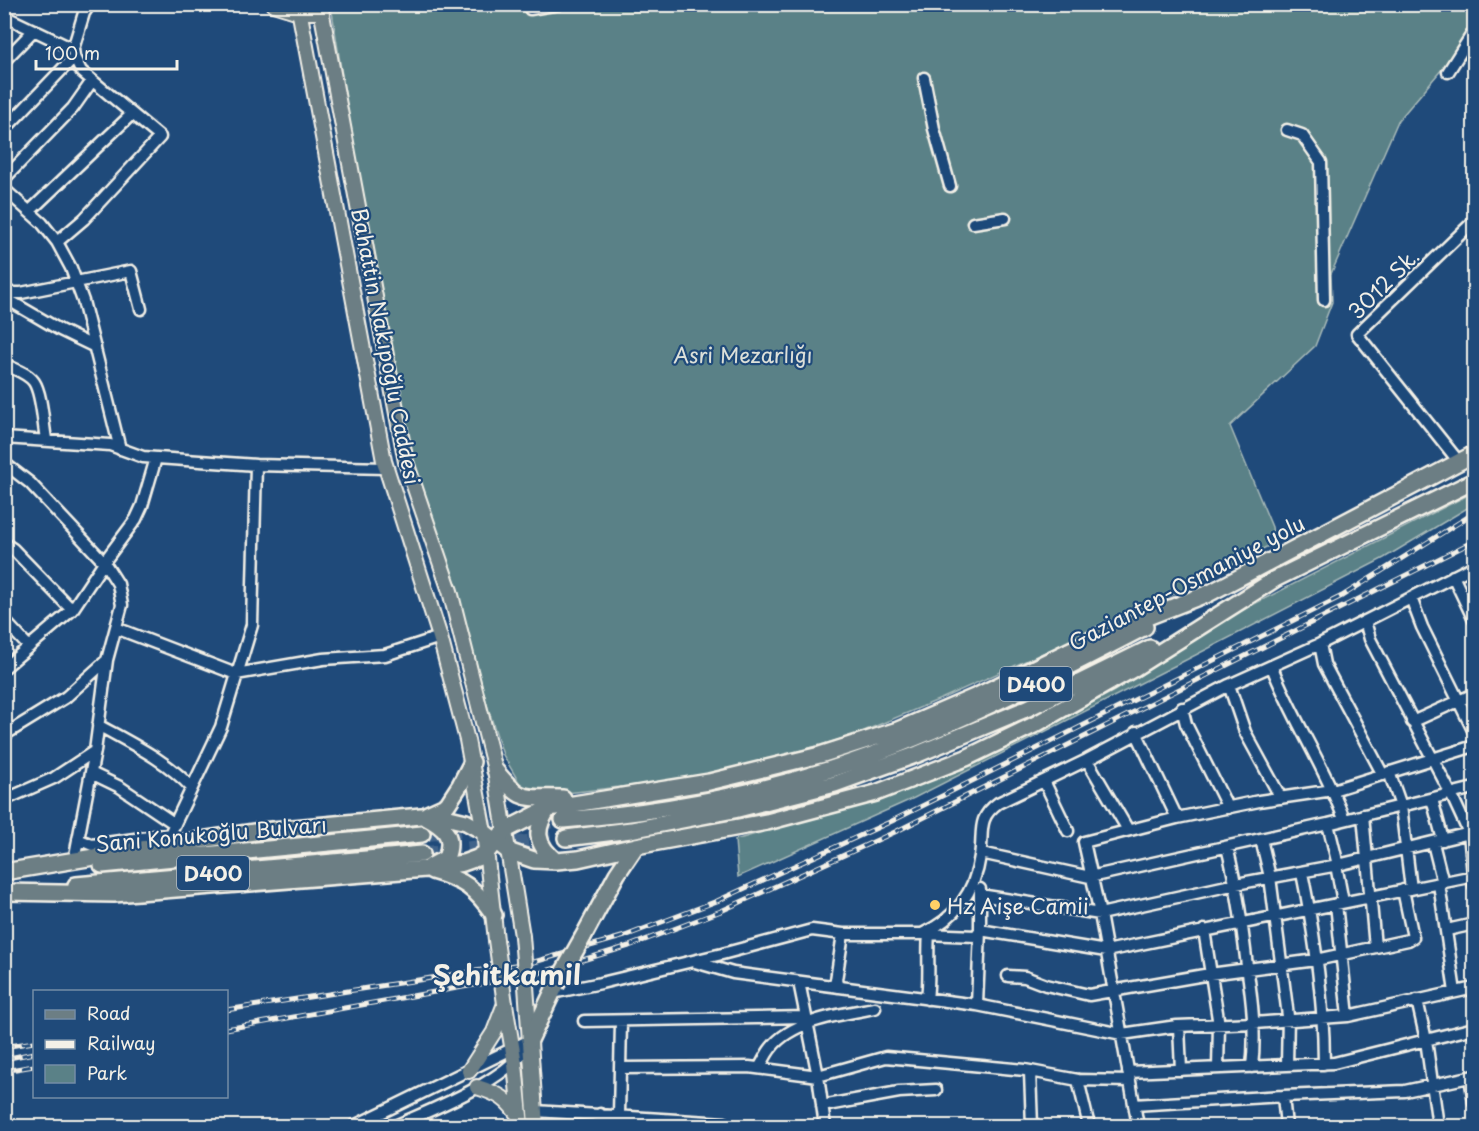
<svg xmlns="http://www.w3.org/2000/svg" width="1479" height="1131" font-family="'Playpen Sans',sans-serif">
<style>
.green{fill:#5a8187;stroke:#a7b9b8;stroke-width:1.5}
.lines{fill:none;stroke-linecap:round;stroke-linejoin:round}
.highway-tunnel{stroke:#3f638a;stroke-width:15;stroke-dasharray:15 8;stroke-linecap:butt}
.minor-casing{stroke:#f4f1e8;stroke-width:15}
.major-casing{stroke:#f4f1e8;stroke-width:18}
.highway-casing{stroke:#f4f1e8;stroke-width:20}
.minor{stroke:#1f4a7a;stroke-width:10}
.major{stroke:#6c7e84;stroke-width:14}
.highway{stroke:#6c7e84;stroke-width:15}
.rail-casing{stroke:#f4f1e8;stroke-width:5}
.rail{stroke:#1f4a7a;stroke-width:3;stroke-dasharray:9;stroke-linecap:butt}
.major-bridge-casing{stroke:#f4f1e8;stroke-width:18;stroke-linecap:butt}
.highway-bridge-casing{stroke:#f4f1e8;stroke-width:20;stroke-linecap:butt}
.major-bridge{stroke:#6c7e84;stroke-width:14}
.highway-bridge{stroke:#6c7e84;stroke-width:15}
.poi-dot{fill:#ffd166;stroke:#1f4a7a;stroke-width:2}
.labels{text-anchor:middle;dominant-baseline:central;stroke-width:4.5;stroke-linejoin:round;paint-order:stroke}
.shield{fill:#1f4a7a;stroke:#b4bfc7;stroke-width:1.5}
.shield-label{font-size:20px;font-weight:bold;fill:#f4f1e8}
.street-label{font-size:21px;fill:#f4f1e8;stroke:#1f4a7a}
.park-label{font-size:21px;fill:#dde0d9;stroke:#1f4a7a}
.poi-label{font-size:21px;fill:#f4f1e8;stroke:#1f4a7a;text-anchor:start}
.district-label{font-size:27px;font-weight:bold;fill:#f4f1e8;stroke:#1f4a7a}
</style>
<rect width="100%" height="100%" fill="#1f4a7a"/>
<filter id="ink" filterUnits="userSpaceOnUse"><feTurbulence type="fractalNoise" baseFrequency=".0167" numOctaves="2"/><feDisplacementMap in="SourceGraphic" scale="12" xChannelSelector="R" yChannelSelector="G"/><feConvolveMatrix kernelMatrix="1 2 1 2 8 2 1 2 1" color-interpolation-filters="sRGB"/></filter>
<g filter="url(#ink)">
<path class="green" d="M1474 4V56L1443 68 1398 121 1331 274 1332 302 1315 346 1230 426 1272 527 1274 543 1187 588 943 698 852 736 708 777 549 795 528 791 520 784 503 755 408 455 366 228 331 5Z
M1474 492V504L1384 558 1182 662 914 798 738 877 735 840 881 798 950 771 1025 738 1114 691 1221 621Z"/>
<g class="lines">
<path class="highway-tunnel" d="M422 834 563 820
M422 854 566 838"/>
<defs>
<path id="minor" d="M530 9 559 4
M4 16 73 49 74 57 4 130
M73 49 84 13 90 4
M4 61 34 30
M1448 72 1474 31
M924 78 934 129 950 186
M1287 130 1302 135 1321 162 1324 300
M4 179 73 108 92 81
M4 189 42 223 57 242 71 268 83 301 120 449
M30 211 132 114
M973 223 1005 218
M57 242 84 219 160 137 81 71 74 57
M4 293H21L131 271 141 309
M4 294 5 298 60 330 95 347
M4 364C14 369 28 373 34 382 42 394 43 424 46 439
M4 438 110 445 143 457 256 465 386 468
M1459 462 1357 334 1474 221
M4 463 30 483 104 562 118 584 122 605 107 660 66 697 4 735
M4 543 13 549 72 610
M1453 576 1474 620
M1411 598 1422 627 1474 732
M4 620 29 647
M1365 621 1370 639 1451 794 1469 833 1474 885
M116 628 236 674 323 659 385 655 440 637
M1320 644 1324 664 1383 775
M1272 667C1293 720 1325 767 1344 819
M4 668 72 610 104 562 136 519 142 506 156 458
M1229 685 1245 732 1281 798
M1182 708 1186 724 1228 808
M1412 722 1474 694
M98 725C132 744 166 760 192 788
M1136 732 1177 818
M1087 760 1128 830
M1389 772 1401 806 1411 889
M91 773 120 787 175 824
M1044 781 1068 831
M1432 799 1443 840
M4 800 54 778 95 751
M1363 815 1375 947
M1328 824 1338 865
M78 839 92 845 170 834 221 727 252 625 256 465
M1261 839 1270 877 1288 1016 1287 1065
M1433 843 1443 883
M1227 847C1237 886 1242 925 1247 966 1252 1000 1256 1033 1252 1067
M981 853 1090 877 1328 824 1474 788
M74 861 95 751 107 660
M1336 865 1343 902
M1302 873C1315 936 1324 1000 1324 1064
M1439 884 1455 992
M980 895 1100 914 1236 884 1338 865 1474 832
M1336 904 1348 1016
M1204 930 1219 1025 1218 1068
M1447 930 1474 924
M925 934 976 936 980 930V889
M695 962 733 973 977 1005 1122 1034 1177 1026 1254 1023 1348 1016 1474 988
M1008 976 1025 977 1046 985 1089 995 1210 974 1316 960 1408 940 1413 937 1403 890
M799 982 818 1076 825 1126
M838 987 836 980 843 934
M552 993 601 983 722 954 812 930 843 934H922C955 919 975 892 980 856 984 832 976 819 998 803L1087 760 1229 685 1320 644 1474 566
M927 999C930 977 927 956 929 934
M1417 1000 1426 1040 1438 1126
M977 1005 980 930 1106 951 1474 876
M584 1021 806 1017
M1179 1027 1181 1070
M620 1068 749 1067 818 1076 886 1057 1025 1070 1078 1080 1130 1081
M759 1068C763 1062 766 1054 771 1048 792 1020 843 1014 875 1008
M1030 1072 1032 1126
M1128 1072 1334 1063 1474 1028
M1470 1077 1474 1102
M1078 1080 1089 1126
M1283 1096 1286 1126
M1134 1105 1283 1096 1405 1091 1474 1076
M822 1106 899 1092 936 1090
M535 1111 725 1123 728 1126
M619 1115 621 1022
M354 1126 530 1040
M395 1126C432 1109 513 1079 529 1042
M599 1126 600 1114
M1138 1126 1100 914 1084 842 1177 818 1259 801 1333 790 1474 746"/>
<path id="major" d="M273 4 299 12H321
M298 4 384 461 440 637 467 740 484 832 496 940
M320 4 406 462 450 591 495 770 522 936
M526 986 536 1126
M505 1004 515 1064 521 1126
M469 1071 494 1032 504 1006
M477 1087C499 1094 507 1098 520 1118"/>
<path id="highway" d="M1273 580 1474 481
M1206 595 1474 454
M495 770C522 803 523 797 563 798
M549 808C534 829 535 844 556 861
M427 814 447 805 460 785 472 762
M427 818C446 828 454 837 446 858L431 866
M563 820C654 813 744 797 831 769 940 734 1043 680 1145 627
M566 838 631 830 734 810 835 784 918 754 1028 708 1150 648
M102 865 422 834
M432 871C464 880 475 888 494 915
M4 872 166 845 261 831 421 816H441L466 822 484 832 508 851 534 860 556 861 578 859 636 846 767 822 876 793 966 758 1036 724 1133 669 1280 576
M76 885 422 854
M4 892 114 894 426 869 463 863 477 858 487 852 504 831 549 808 709 782 820 755 898 730 977 696 1099 636 1214 591
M583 937 617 874 636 846
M530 1040 556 985"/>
</defs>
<use href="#minor" class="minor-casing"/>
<use href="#major" class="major-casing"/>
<use href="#highway" class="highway-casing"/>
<use href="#minor" class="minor"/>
<use href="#major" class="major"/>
<use href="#highway" class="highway"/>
<defs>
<path id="rail" d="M226 1010 534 962 625 936 717 901 892 821 1342 596 1474 513
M226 1029 536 974 629 946 721 911 897 831 1474 541
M4 1047 34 1042
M4 1059 34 1053
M4 1071 34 1066"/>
</defs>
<use href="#rail" class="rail-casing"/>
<use href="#rail" class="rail"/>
<defs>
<path id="major-bridge" d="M522 936 526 986
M496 940 505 1004"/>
<path id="highway-bridge" d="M556 985 583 937"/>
</defs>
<use href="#major-bridge" class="major-bridge-casing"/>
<use href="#highway-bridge" class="highway-bridge-casing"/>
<use href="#major-bridge" class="major-bridge"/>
<use href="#highway-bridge" class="highway-bridge"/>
</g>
</g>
<circle class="poi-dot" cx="935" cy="905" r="6"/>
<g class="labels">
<g class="shield">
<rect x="1000" y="667" width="72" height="34" rx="4.5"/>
<rect x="177" y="856" width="72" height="34" rx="4.5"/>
</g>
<g class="shield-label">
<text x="1036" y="684">D400</text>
<text x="213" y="873">D400</text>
</g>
<g class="street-label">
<text transform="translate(1383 283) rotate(-45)">3012 Sk.</text>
<text transform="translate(387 346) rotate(79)">Bahattin Nakıpoğlu Caddesi</text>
<text transform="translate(1186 582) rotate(-28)">Gaziantep-Osmaniye yolu</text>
<text transform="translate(211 833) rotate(-5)">Sani Konukoğlu Bulvarı</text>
</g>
<g class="park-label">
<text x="743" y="354">Asri Mezarlığı</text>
</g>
<g class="poi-label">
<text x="947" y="905">Hz Aişe Camii</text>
</g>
<g class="district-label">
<text x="507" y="973">Şehitkamil</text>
</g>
</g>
<rect width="1479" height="1131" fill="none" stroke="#1f4a7a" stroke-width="24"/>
<rect x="12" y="12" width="1455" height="1107" fill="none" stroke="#f4f1e8" stroke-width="2" filter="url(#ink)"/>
<rect x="33" y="990" width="195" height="108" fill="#1f4a7a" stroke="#748da6" stroke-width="1.5"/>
<rect x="45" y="1010" width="30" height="9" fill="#6c7e84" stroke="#748da6" stroke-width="1.5"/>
<text x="87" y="1020" font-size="18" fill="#f4f1e8">Road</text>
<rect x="45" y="1040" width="30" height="9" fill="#f4f1e8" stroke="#748da6" stroke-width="1.5"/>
<text x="87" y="1050" font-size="18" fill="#f4f1e8">Railway</text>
<rect x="45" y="1065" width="30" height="18" fill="#5a8187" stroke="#748da6" stroke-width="1.5"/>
<text x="87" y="1080" font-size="18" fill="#f4f1e8">Park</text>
<path d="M36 60v9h141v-9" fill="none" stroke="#f4f1e8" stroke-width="3"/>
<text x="45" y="60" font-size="18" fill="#f4f1e8" stroke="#1f4a7a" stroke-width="4.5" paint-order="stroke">100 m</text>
</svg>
